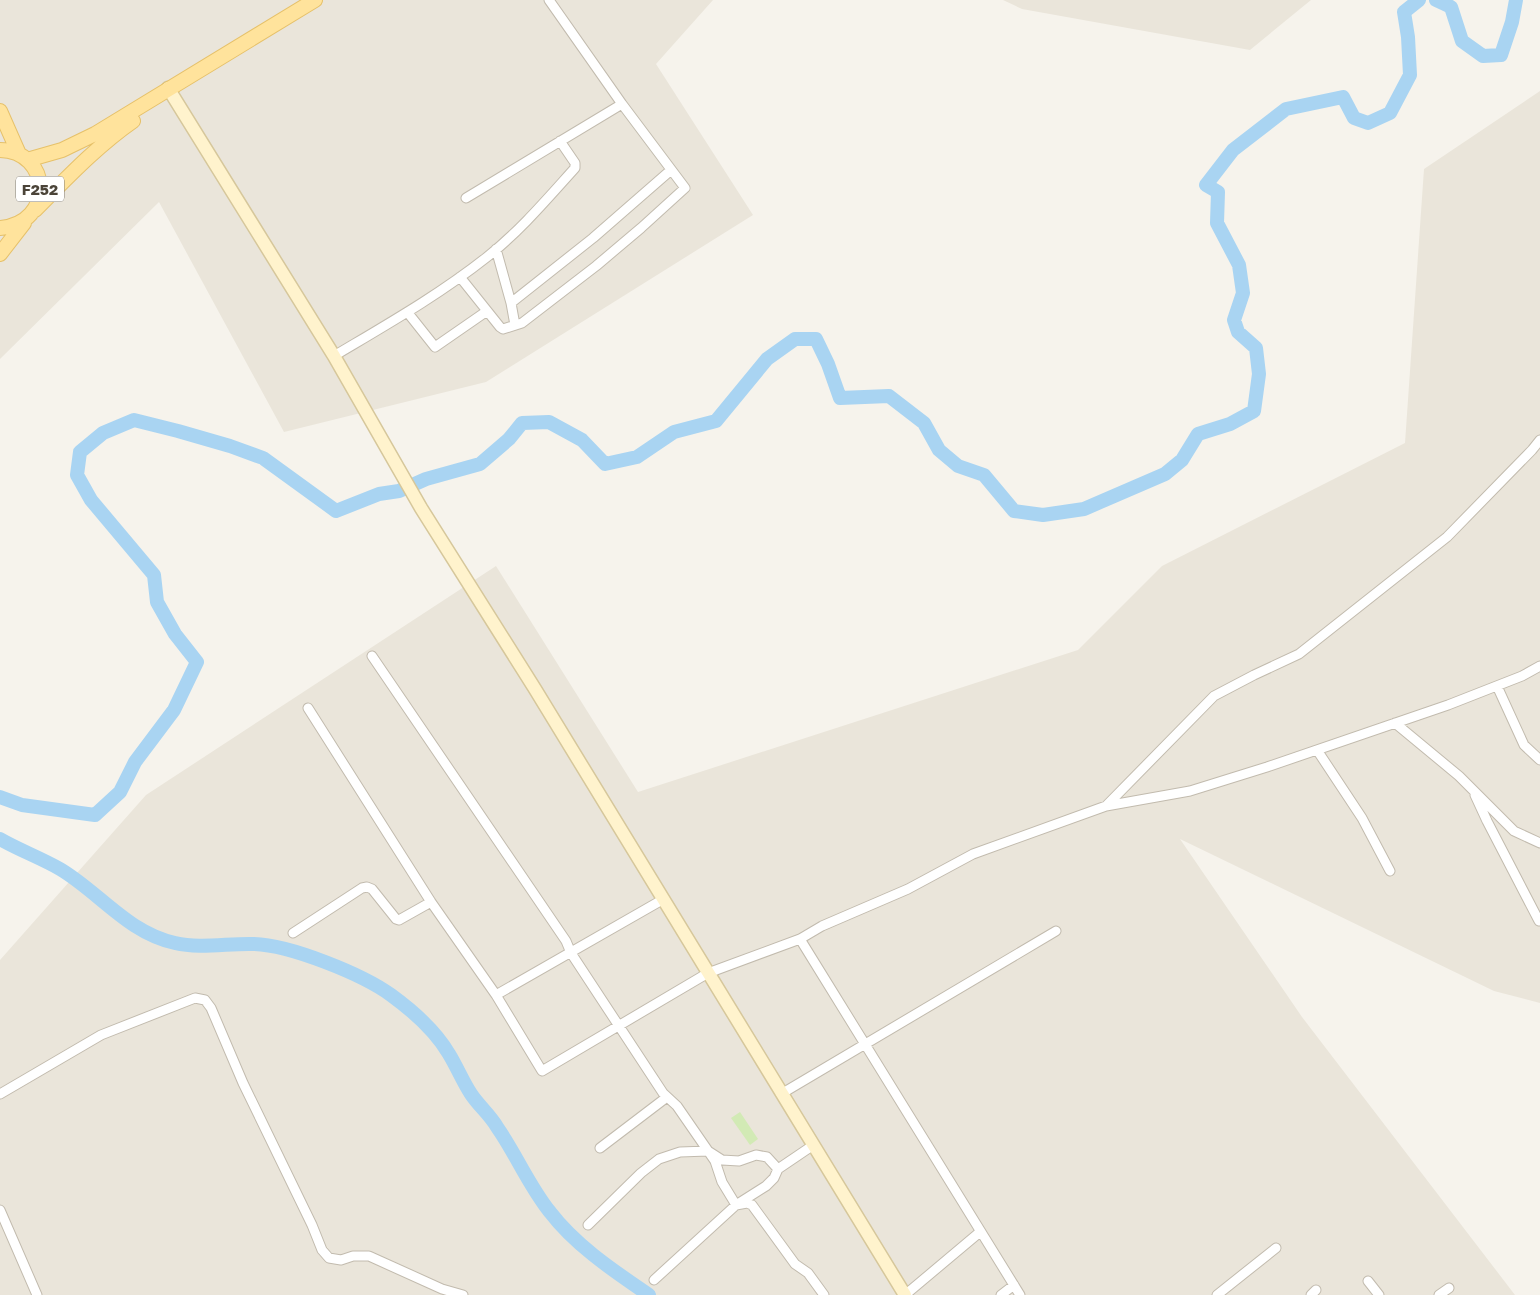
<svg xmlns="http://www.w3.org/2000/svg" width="1540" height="1295" font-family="'Golos Text',sans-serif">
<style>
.residential{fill:#eae5da}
.green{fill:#d2eab5}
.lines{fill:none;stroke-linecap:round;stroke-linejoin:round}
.river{stroke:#a9d4f2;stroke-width:14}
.street-casing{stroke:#c2bbae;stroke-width:11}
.secondary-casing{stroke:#d6c79b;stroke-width:15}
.primary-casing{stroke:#e6c16a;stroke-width:16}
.street{stroke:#fff;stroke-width:9}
.secondary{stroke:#fff3cd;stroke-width:12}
.primary{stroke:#ffe39c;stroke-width:14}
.labels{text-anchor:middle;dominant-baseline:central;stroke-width:4;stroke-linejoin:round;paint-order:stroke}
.shield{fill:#fff;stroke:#817c74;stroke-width:1}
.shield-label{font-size:15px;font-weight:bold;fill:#4b4439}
</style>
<rect width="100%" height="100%" fill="#f6f3ec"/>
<path class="residential" d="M0 0H713L656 64 753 215 486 382 284 432 159 202 0 359Z
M1003 0H1311L1250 50 1022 9Z
M1540 91V1003L1494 991 1180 839 1302 1017 1515 1295H0V960L146 795 496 566 638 792 1078 650 1162 566 1405 443 1424 169Z"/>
<path class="green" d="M740 1112 758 1139 750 1145 731 1118Z"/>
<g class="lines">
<path class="river" d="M1436 0 1451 7 1462 41 1483 56 1501 55 1512 22 1516 0
M0 797 22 805 95 815 120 792 135 762 174 710 197 662 175 634 157 602 154 575 91 500 77 475 80 452 103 433 134 420 178 431 230 446 263 458 336 511 379 494 399 491 426 479 480 464 509 439 522 423 549 422 582 440 605 464 637 457 674 432 716 421 767 359 795 339H816L828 364 840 398 889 396 924 423 939 450 958 466 984 475 1014 511 1043 515 1084 509 1165 474 1182 460 1198 434 1230 424 1254 411 1259 374 1256 348 1238 332 1234 320 1243 293 1239 265 1217 223 1218 192 1206 185 1233 150 1286 109 1343 97 1354 118 1368 123 1390 113 1410 75 1408 37 1404 12 1419 0
M0 839C19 850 41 858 60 869 99 892 128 933 175 943 200 949 229 943 254 944 290 945 362 974 391 995 413 1011 435 1030 449 1054 457 1067 463 1082 471 1094 479 1106 490 1115 497 1127 516 1154 529 1186 550 1212 576 1246 614 1271 649 1295"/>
<defs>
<path id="street" d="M466 198 622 104
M496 249 511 303 515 325
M460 277 500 327 503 329 522 323 596 266 641 228 685 188 622 104 549 0
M511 303 593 238 671 170
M408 313 435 347 487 311
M334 356C386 325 439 295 487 257 520 231 547 199 575 168V163L560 141
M372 656 566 941 571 953 663 1093 677 1106 715 1161 722 1182 736 1205 747 1203 752 1205 795 1264 808 1273 824 1295
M1497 686 1524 745 1540 760
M308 708 431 902 496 995 542 1071 708 973 800 939 822 926 908 889 973 854 1106 806 1190 791 1267 767 1448 705 1522 676 1540 666
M1395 723 1459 776 1514 831 1540 843
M1317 750 1362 818 1390 871
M1475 795 1487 821 1539 921
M1106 806 1214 696 1254 675 1299 654 1447 537 1532 450 1540 440
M293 933 362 888 367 887 372 889 396 919 399 920 431 902
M800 939 1020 1295
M496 995 662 900
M0 1094 101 1035 195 998 205 1000 211 1008 243 1083 312 1225 322 1250 329 1258 341 1260 353 1256H369L442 1289 463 1295
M781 1094 1056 931
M600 1148 667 1097
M0 1210 37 1295
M588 1225 641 1173 659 1159 680 1152 708 1151 722 1160 739 1161 756 1155 767 1157 778 1169
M654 1280 736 1205 766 1186 774 1178 778 1169 809 1148
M1368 1281 1379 1295
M905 1295 980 1232
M1001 1295 1014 1285
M1217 1295 1276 1248
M1311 1295 1316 1290
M1439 1295 1449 1288"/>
<path id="secondary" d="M168 88 334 356 421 508 535 689 905 1295"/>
<path id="primary" d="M0 111 19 154
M0 150C51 151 56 223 0 228
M27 160 62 150 95 134 315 0
M35 210C66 179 97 146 133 121
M0 254 24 223"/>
</defs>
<use href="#street" class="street-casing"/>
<use href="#secondary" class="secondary-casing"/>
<use href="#primary" class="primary-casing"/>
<use href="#street" class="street"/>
<use href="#secondary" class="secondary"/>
<use href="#primary" class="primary"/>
</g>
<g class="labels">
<rect class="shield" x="16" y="176.5" width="48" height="25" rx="4"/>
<g class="shield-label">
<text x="40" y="189">F252</text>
</g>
</g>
</svg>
